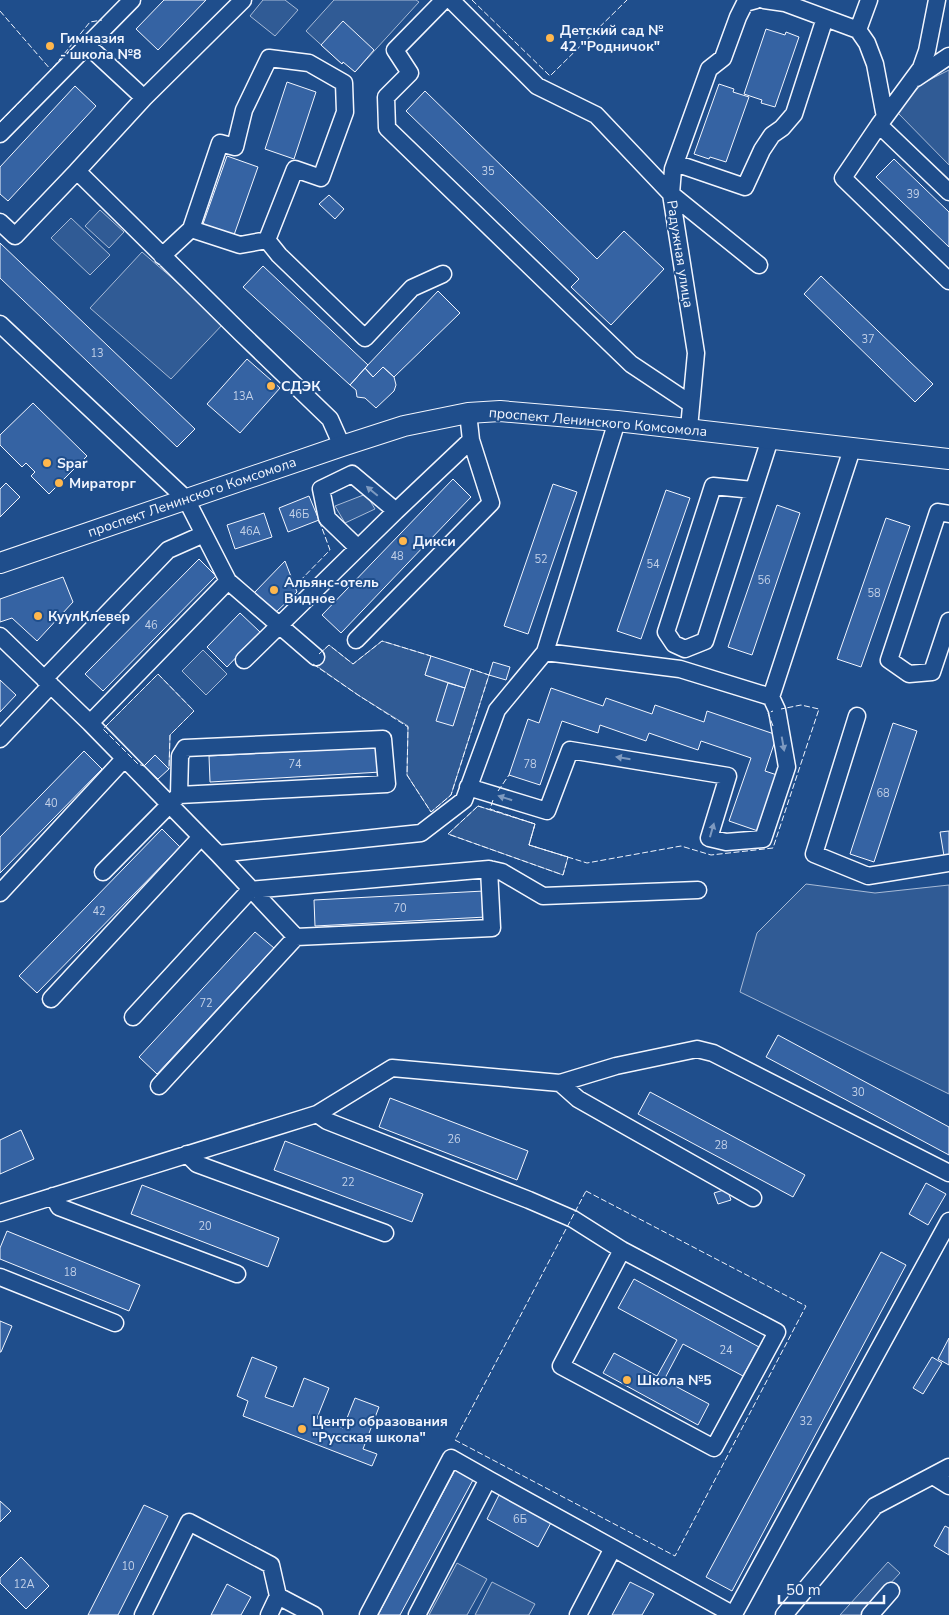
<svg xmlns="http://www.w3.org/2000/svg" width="949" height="1615" font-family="'Nunito Sans',sans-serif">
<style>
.built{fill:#305b95;stroke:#a8bbd7}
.building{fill:#3563a3;stroke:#f2f6ff}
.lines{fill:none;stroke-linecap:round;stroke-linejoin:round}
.minor-casing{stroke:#f2f6ff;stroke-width:19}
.major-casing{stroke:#f2f6ff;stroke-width:22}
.minor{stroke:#1f4e8c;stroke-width:16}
.major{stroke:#1f4e8c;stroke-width:20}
.fence{stroke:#f2f6ff;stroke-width:1;stroke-dasharray:6 2.5;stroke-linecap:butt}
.oneway{fill:#7e9ac0}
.poi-dot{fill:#ffb74d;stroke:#1f4e8c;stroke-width:2}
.labels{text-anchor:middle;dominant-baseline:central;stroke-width:4;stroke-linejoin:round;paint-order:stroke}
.number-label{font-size:11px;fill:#c3d1e8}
.poi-label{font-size:14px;font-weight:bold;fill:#f2f6ff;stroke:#1f4e8c;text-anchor:start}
.street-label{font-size:14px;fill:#f2f6ff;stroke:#1f4e8c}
</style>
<rect width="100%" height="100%" fill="#1f4e8c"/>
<path class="built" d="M263 0H285L298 10 275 36 250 16Z
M334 0H416L419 2 355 72 344 62 342 64 306 31Z
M949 70V165L896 111 923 83Z
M100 210 124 232 109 248 85 226Z
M71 218 110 255 90 275 51 238Z
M142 252 224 323 171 379 90 308Z
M366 494 375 509 345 523 335 506Z
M382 641 431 656 425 675 448 683 437 720 453 725 471 669 489 675 451 795 431 812 407 775 408 726 358 695 311 662 329 645 353 664Z
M203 650 227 674 206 695 182 671Z
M158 674 194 711 170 735 169 769 155 755 144 766 138 764 103 729Z
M478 806 535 824 529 845 568 857 563 875 448 834Z
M806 884 875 893 949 885V1094L740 992 757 933Z
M888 1562 900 1573 861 1615H840Z
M457 1563 487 1579 467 1615H429Z
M492 1582 535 1604 529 1615H475Z"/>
<path class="building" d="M164 0H206L158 50 136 29Z
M343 21 374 50 355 72 343 62 342 64 321 45Z
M766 29 785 35 786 32 799 37 775 107 761 103 762 100 744 94Z
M287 82 316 92 294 159 265 149Z
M719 84 734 89 733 92 749 97 726 162 710 157 709 159 694 154Z
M75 86 96 106 8 201 0 194V167Z
M425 91 597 259 624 231 664 269 611 325 571 287 579 279 406 111Z
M227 156 258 167 234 235 203 224Z
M894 159 949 212V247L876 177Z
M329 195 344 209 335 219 319 204Z
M0 243 195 429 177 447 0 278Z
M263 266 368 365 350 385 243 287Z
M821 276 933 384 915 402 804 294Z
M438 291 460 313 394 377 383 367 373 377 365 368Z
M247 359 280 388 240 433 207 404Z
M383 367 394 377 396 385 394 391 376 408 365 398 357 397 356 390 350 385 365 368 373 377Z
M33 403 87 456 49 494 31 476 35 472 26 463 22 467 0 445V435Z
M453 479 471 497 341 633 322 615Z
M6 483 20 497 0 517V489Z
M553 484 577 492 528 634 504 626Z
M666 490 690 498 641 639 617 631Z
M309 496 319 520 288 532 279 508Z
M777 505 800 513 752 655 728 647Z
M264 513 272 537 235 549 227 525Z
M886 518 910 526 861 667 837 659Z
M199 559 216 576 103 691 85 674Z
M285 561 297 592 274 614 253 594Z
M63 577 73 602 37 641 12 618 0 622V599Z
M240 613 260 632 227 667 207 647Z
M431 656 471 669 465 688 425 675Z
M493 662 510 667 506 680 489 675Z
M0 680 16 695 0 712Z
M448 683 465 688 453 726 436 721Z
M551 688 603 706 606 698 652 714 655 705 704 722 707 711 777 735 765 771 777 775 758 831 729 821 751 758 701 741 698 750 649 733 646 741 600 725 598 733 562 721 540 785 509 775 528 719 539 723Z
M893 723 917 731 874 862 850 854Z
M380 747 381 772 210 782 209 756Z
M84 751 102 769 0 873V837Z
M155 755 169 769 158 779 144 766Z
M162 829 180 847 37 993 19 976Z
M949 831V855L944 856 940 832Z
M484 891 486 917 315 926 314 900Z
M255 932 274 948 157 1074 139 1057Z
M778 1035 949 1127V1155L766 1057Z
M650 1092 805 1175 793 1197 638 1114Z
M390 1098 528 1151 517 1180 379 1127Z
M21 1130 34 1159 0 1174V1140Z
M285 1141 423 1194 412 1222 274 1170Z
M926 1183 946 1194 928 1225 909 1214Z
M142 1185 279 1238 268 1267 131 1214Z
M727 1189 731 1200 718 1204 714 1193Z
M7 1231 140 1285 129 1311 0 1259V1248Z
M881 1252 906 1265 732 1591 706 1577Z
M634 1279 759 1347 743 1376 683 1344 664 1380 709 1404 698 1425 603 1373 614 1353 657 1376 677 1340 618 1308Z
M0 1321 12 1326 1 1352H0Z
M949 1338V1365L938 1359Z
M252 1357 277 1367 265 1397 293 1407 304 1378 329 1388 317 1418 343 1428 355 1398 379 1407 363 1449 377 1454 372 1466 243 1416 248 1401 237 1396Z
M932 1357 942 1363 923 1394 913 1388Z
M455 1470 473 1480 400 1615H378Z
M501 1491 553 1519 538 1547 487 1519Z
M0 1501 11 1511 0 1522Z
M144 1505 168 1516 118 1615H88Z
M945 1526 949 1528V1555L934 1546Z
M21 1557 49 1586 26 1609 0 1583V1578Z
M630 1582 654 1594 642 1615H612Z
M227 1584 251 1597 241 1615H211Z"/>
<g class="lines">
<defs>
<path id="minor" d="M444 0 395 50 410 73 386 97 387 128 631 364 691 404
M451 0 537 86 596 115 671 194 696 353 689 428
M756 0 745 3 738 17 723 58 709 69 673 169 671 194 759 265
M764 0 785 3 858 30 867 43 875 64 885 117
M937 0 927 51 921 68 879 125 949 192
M858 30 869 0
M916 78 949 56
M144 98 243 0
M879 125 843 178 949 281
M0 134 132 0
M675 163 745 187 762 150 772 135 782 128 794 114 825 18
M77 171 144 98 88 46
M0 222 15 236 77 171 241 333 330 419 342 446
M191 229 240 245 267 240
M267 240 279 255 365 338 412 288 443 274
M162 256 191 229 220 143 235 147 244 110 269 58 309 63 344 83 345 112 321 178 295 169 267 240
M0 324 186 499 228 581 316 657
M753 490 713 486 666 632 674 644 685 649 705 641 770 439
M396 511 471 440
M949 514 938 512 889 660 909 674 932 672 949 621
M0 636 90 723 218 854 296 937 492 928 489 869
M356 640 491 503 471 440 468 413
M545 652 617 421
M244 660 396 511 352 474 321 489 327 518 357 547
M44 679 168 550 204 534
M857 716 814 854 868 876 949 863
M90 723 228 581
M0 739 51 685
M468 787 547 811 570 750 728 776 709 838 726 842 763 839 787 767 777 710 771 697
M218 854 421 833 464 800 497 710 545 652 680 669 771 697 852 449
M103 872 179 795 180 756 185 748 383 739 387 784 179 795
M0 893 124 759
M51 999 201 837
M133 1017 250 890 489 869 502 872 543 896 698 890
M560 1083 578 1099 753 1198
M159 1086 296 937
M317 1114 327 1121 529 1200 573 1219 622 1250 777 1332 714 1448 561 1366 622 1250
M187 1154 197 1164 385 1233
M53 1196 59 1207 237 1274
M0 1213 317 1114 392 1068 560 1083 616 1066 697 1049 713 1053 949 1173
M0 1277 115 1323
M933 1476 949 1486
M734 1614 949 1221
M143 1615 189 1522 271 1565 278 1596 314 1615
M269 1615 278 1596
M368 1615 451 1458 488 1479
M417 1615 488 1479 613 1548
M578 1615 613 1548 734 1615
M784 1615 875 1506 949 1467
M870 1615 891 1591"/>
<path id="major" d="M0 563 342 446 404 426 468 413 500 411 617 421 949 459"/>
</defs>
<use href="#minor" class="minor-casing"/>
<use href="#major" class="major-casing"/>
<use href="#minor" class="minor"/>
<use href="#major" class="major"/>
<path class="fence" d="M472 0 550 76 627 0
M0 11 51 70
M0 122 51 70 90 22 102 20
M294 587 330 550 319 520
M319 654 329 645 353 664 382 641 431 656
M313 664 358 695 408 727 407 775 431 812 451 795 489 675 471 669
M158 674 194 711 170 735 169 769 155 755 144 766 138 764 103 729Z
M773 726 768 713 773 711
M498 791 509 775
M493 800 490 809 535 824 529 845 587 863 681 846 711 855 773 848 819 709 801 705 781 709
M478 806 535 824 529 845 568 857 563 875 448 834Z
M586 1191 806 1306 675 1556 455 1440Z"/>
</g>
<defs><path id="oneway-solid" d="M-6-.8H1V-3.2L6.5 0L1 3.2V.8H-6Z" transform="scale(1.25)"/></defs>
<g class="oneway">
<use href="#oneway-solid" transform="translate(372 491) rotate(-140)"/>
<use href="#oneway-solid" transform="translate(783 744) rotate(80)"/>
<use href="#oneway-solid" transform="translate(623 758) rotate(-171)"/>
<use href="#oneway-solid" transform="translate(505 798) rotate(-163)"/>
<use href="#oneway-solid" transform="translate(712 830) rotate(-74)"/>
</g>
<g class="poi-dot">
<circle cx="550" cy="38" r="5"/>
<circle cx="50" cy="46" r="5"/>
<circle cx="271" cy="386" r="5"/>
<circle cx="47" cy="463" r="5"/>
<circle cx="59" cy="483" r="5"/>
<circle cx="403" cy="541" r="5"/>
<circle cx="274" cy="590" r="5"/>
<circle cx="38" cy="616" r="5"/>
<circle cx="627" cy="1380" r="5"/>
<circle cx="302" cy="1429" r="5"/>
</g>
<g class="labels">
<g class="number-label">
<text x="488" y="171">35</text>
<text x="913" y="194">39</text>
<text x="868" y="339">37</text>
<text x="97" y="353">13</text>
<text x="243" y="396">13А</text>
<text x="299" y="514">46Б</text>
<text x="250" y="531">46А</text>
<text x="397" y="556">48</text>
<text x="541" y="559">52</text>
<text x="653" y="564">54</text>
<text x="764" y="580">56</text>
<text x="874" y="593">58</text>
<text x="151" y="625">46</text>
<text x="295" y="764">74</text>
<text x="530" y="764">78</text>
<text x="883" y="793">68</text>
<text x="51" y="803">40</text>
<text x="400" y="908">70</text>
<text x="99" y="911">42</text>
<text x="206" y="1003">72</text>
<text x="858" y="1092">30</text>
<text x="454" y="1139">26</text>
<text x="721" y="1145">28</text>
<text x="348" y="1182">22</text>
<text x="205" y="1226">20</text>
<text x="70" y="1272">18</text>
<text x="726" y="1350">24</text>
<text x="806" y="1421">32</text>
<text x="520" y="1519">6Б</text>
<text x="128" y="1566">10</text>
<text x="24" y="1584">12А</text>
</g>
<g class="poi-label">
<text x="560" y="30">Детский сад №<tspan x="560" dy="16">42 "Родничок"</tspan></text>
<text x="60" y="38">Гимназия<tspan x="60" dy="16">- школа №8</tspan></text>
<text x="281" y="386">СДЭК</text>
<text x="57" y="463">Spar</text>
<text x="69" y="483">Мираторг</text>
<text x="413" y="541">Дикси</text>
<text x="284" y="582">Альянс-отель<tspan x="284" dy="16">Видное</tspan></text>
<text x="48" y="616">КуулКлевер</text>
<text x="637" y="1380">Школа №5</text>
<text x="312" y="1421">Центр образования<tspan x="312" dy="16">"Русская школа"</tspan></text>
</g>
<g class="street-label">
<text transform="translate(680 254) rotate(81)">Радужная улица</text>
<text transform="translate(598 422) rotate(5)">проспект Ленинского Комсомола</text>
<text transform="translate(192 497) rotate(-19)">проспект Ленинского Комсомола</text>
</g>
</g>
<path d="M779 1595v8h105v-8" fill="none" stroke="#f2f6ff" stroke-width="2.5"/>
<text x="786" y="1595" font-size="15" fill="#f2f6ff" stroke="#1f4e8c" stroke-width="4" paint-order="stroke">50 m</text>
</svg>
